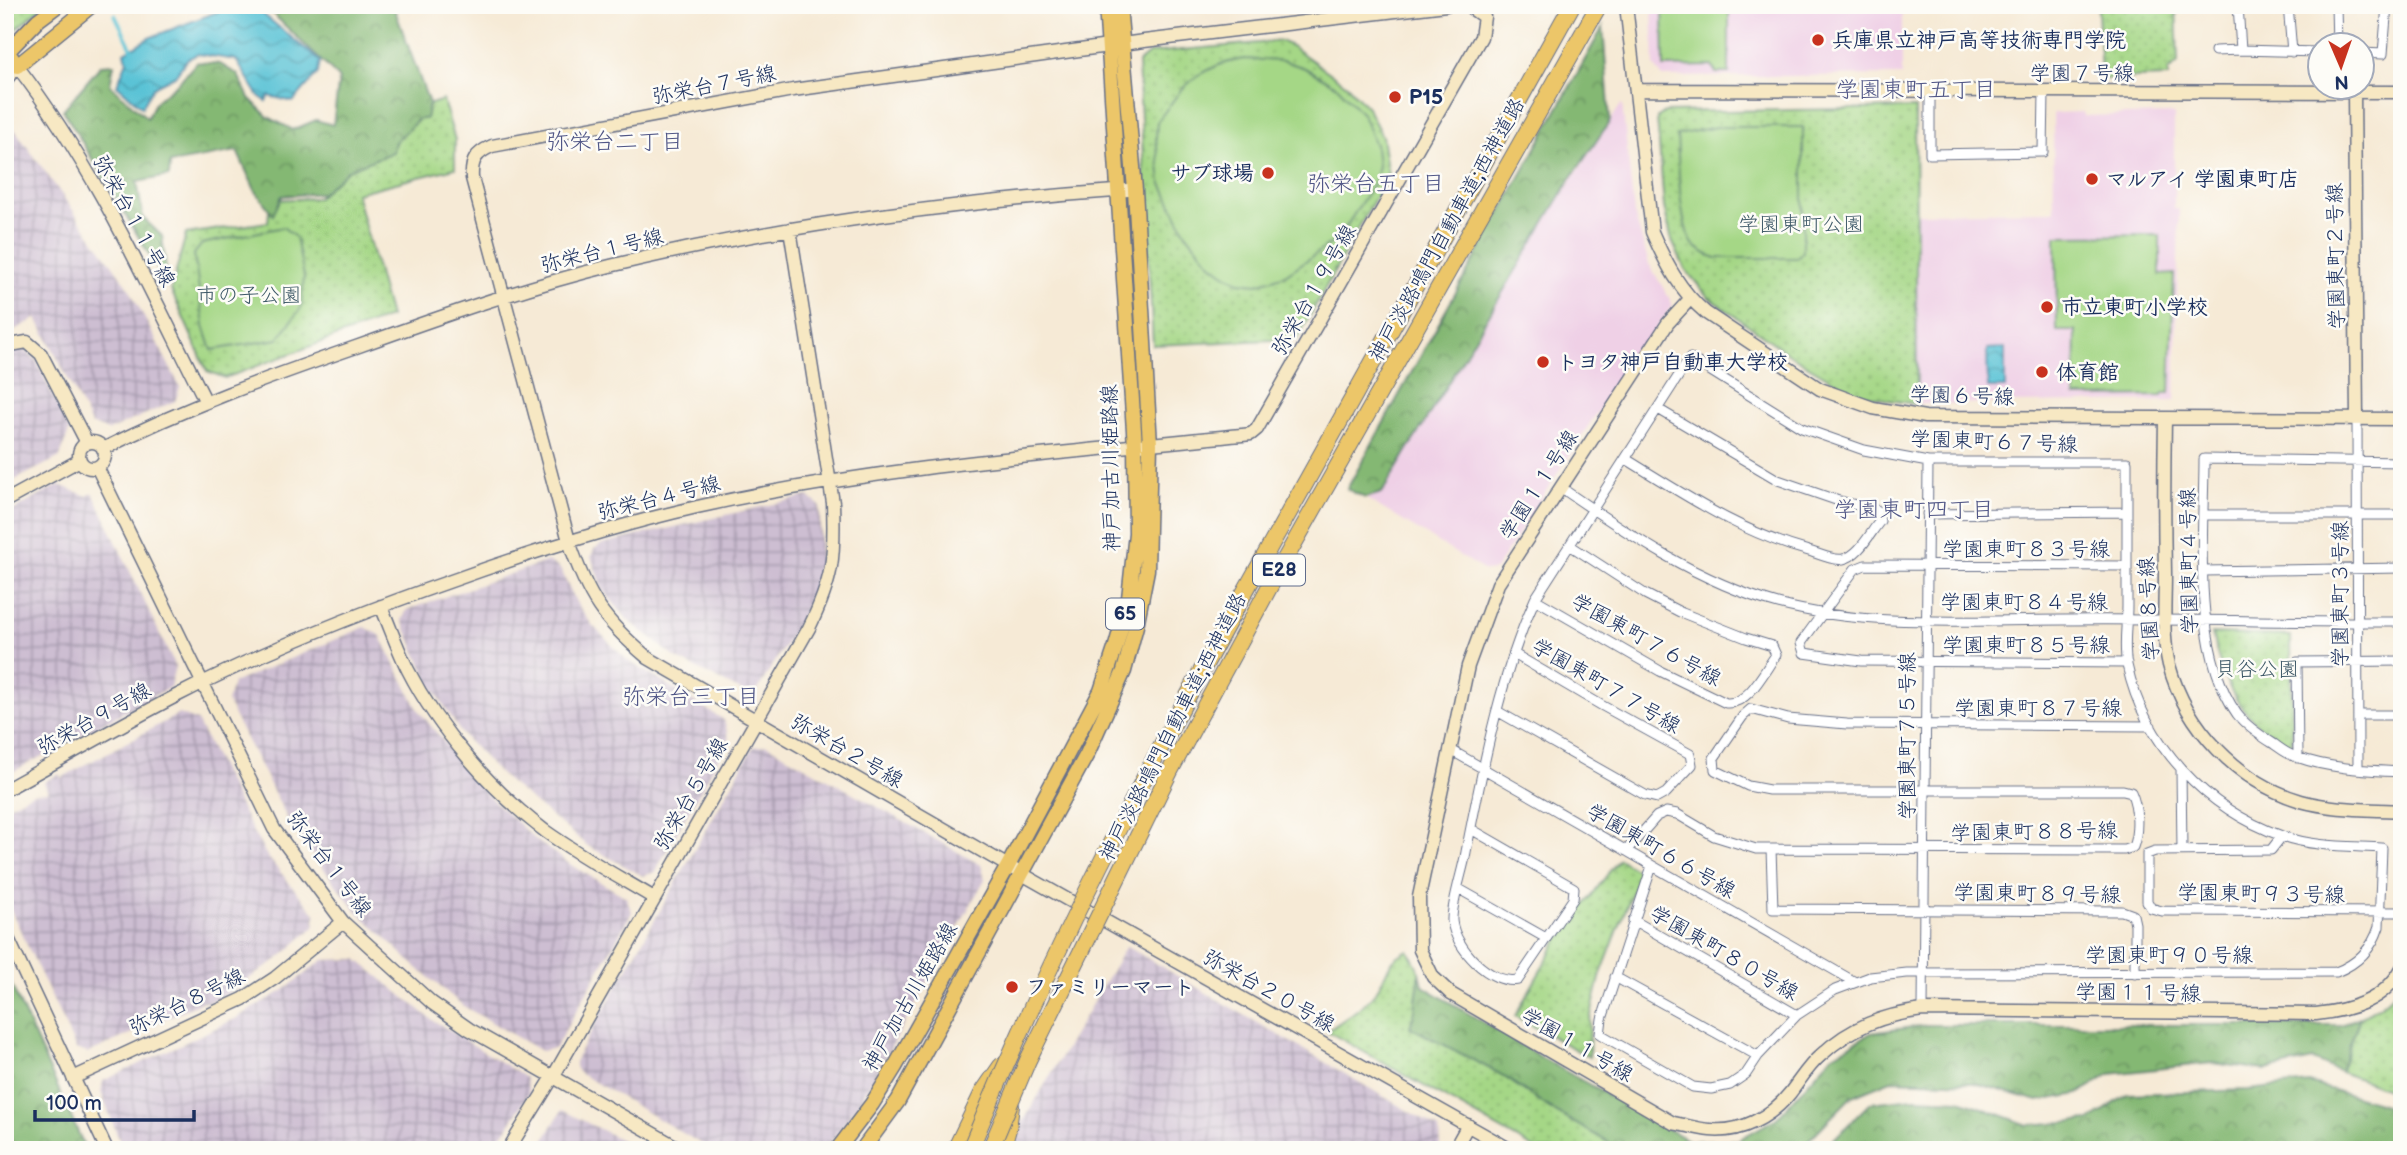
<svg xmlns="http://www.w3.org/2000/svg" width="2407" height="1155" font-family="'Balsamiq Sans','Klee One',sans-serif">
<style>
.built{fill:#efd0e6}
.industrial{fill:url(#industrial-grid)}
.grass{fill:url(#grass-dots);stroke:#608372;stroke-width:2}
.forest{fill:url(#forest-crowns);stroke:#507468;stroke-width:2}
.pitch{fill:#a5d786;stroke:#608372;stroke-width:2}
.water{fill:url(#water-waves);stroke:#3a799a;stroke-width:2}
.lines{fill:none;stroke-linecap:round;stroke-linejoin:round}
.stream{stroke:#5ac3d6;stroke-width:3.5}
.street-casing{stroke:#687088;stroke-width:11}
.secondary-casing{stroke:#687088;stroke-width:15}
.primary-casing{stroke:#687088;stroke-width:17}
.highway-casing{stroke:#687088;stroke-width:18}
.street{stroke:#fff;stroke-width:9}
.secondary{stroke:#f7e8c3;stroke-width:12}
.primary{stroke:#ecc669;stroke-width:14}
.highway{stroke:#ecc669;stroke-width:16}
.highway-bridge-casing{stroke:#687088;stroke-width:18;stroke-linecap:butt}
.highway-bridge{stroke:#ecc669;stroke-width:16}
.poi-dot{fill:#c8321e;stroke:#fdfcf7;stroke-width:2.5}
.labels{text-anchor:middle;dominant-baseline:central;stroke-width:5;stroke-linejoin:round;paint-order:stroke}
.shield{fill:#fdfcf7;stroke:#5f6c8c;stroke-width:2}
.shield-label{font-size:19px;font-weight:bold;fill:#1b2f5e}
.poi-label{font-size:21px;font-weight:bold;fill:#1b2f5e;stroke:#fdfcf7;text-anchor:start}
.street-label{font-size:21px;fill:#1b2f5e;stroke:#fdfcf7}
.park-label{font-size:21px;fill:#3e5968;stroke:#fdfcf7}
.neighbourhood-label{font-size:23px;fill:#515787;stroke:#fdfcf7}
</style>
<defs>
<pattern id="industrial-grid" width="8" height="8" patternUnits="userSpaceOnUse" patternTransform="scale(1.75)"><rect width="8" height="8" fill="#cdbed2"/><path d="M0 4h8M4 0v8" fill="none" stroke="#a69bae"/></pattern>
<pattern id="grass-dots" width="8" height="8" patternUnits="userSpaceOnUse" patternTransform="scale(1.75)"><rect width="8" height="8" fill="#a5d786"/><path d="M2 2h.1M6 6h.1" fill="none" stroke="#8db976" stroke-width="1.8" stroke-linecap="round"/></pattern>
<pattern id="forest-crowns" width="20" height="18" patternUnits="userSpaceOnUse" patternTransform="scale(1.75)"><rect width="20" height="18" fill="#84b873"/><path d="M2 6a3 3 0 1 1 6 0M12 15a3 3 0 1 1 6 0" fill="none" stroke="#6b9662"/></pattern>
<pattern id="water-waves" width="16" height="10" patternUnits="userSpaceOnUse" patternTransform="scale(1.75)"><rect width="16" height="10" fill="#5ac3d6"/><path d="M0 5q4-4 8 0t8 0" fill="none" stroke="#4a9fb1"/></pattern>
</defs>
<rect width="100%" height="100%" fill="#fdfcf7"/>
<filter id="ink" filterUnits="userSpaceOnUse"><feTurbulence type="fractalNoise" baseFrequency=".0143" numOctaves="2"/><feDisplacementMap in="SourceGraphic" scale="14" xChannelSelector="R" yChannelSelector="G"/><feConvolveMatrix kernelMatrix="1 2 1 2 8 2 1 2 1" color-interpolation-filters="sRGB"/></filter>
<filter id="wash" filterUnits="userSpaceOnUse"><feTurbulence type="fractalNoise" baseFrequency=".00686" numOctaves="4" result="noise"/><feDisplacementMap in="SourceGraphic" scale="28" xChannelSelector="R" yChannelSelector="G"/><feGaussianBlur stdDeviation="1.57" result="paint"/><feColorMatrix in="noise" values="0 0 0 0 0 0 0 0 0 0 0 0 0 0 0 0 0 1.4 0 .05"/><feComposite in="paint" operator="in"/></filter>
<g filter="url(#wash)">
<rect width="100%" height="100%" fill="#f6ead6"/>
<path class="built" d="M1652 5H1902V75L1663 77 1654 66Z
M1622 103 1634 213 1649 264 1671 301V307L1594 417 1495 570 1485 571 1365 498Z
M2083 112 2084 116 2174 114V209H2179L2175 401 1917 404 1916 213 2054 211 2053 113Z"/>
<path class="industrial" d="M13 127 129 288 180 387 175 401 108 431 91 424 37 318 5 335V133Z
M21 350 29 353 36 360 69 431 60 457 5 485V355Z
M59 485 87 496 93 493 175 666 170 687 5 776V515Z
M808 496 820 506V567L814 590 800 620 757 691 745 693 676 658 628 620 603 590 591 557 594 549 602 544Z
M548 561 560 569 577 604 593 626 627 660 724 720 729 739 655 872 643 876 588 846 504 778 461 733 429 681 402 620 407 610Z
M365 627 380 635 419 711 486 794 537 841 574 867 626 897 632 912 555 1048 541 1051 465 1007 416 967 356 910 294 831 227 702 233 683Z
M179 714 197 721 253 832 267 856 316 915 314 927 277 960 227 993 206 1003 204 1001 88 1053 76 1049 5 898V808L33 793 48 792 44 782 59 774 61 778Z
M767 745 981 865 985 879 892 1046 862 1097 825 1150H712L579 1073 575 1067V1060L753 747Z
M1126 946 1439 1129 1441 1144 1437 1150H1015L1020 1127Z
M357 959 431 1019 526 1078 529 1093 507 1128 491 1150H123L101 1092 103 1081 237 1018 284 990 323 960Z
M562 1110 641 1150H538Z"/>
<path class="grass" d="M5 5H44L5 39Z
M2101 5H2176L2178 63 2168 71V77L2101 79 2098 8Z
M1281 41 1293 47 1347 85 1367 107 1382 136 1388 175 1297 339 1153 345 1138 63 1150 53Z
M443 100 455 140V168L356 193 390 317 225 378 207 371 171 290 186 234 268 222 270 200 318 198 347 166 391 142 431 104Z
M1915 108 1917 404 1888 400 1851 391 1795 358 1708 297 1685 269 1672 241 1664 207 1657 118 1665 112Z
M2212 634 2291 636 2292 748C2241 720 2225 690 2212 634Z
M1619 859 1640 872 1601 974 1590 1019 1589 1057 1515 1016 1556 943Z
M1408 950 1420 972 1415 1010 1500 1074 1557 1113 1622 1150H1537L1327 1031C1344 1019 1367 1006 1378 988 1392 967 1383 964 1408 950Z
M2402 985V1094L2340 1072 2360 1017 2380 1006Z"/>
<path class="forest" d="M270 5H393L429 103 426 119H419L395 142 393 152 348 170 322 193 282 196 273 215 255 190 237 151 170 163 169 176 137 182 143 218 162 236 168 286 63 110 101 65 114 64 110 85 147 118 156 101 178 83 197 62 220 64 238 75 249 98 268 117 293 130 316 120 333 125 339 78 271 12Z
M1603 27 1610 121 1572 177 1382 493 1365 498 1347 489Z
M5 971 86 1150H5Z
M1420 972 1423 986 1544 1059 1689 1141 1738 1140 1777 1118 1833 1055 1871 1033 1927 1025H2341L2360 1017 2340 1072 2313 1060 2266 1070 2212 1063 2110 1074 2078 1094 2038 1101 1975 1083 1891 1080 1852 1096 1799 1150H1622L1557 1113 1500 1074 1410 1027 1415 1010Z
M2309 1083 2402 1110V1150H1823L1870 1103 1914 1098 1960 1100 2028 1125 2090 1120 2128 1094 2248 1090Z"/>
<path class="pitch" d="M1663 5H1729V73H1716L1712 66 1664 67Z
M1243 59 1284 61 1305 68 1338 87 1363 115 1376 148 1378 165 1375 181 1339 238 1285 275 1257 284 1239 282 1223 273 1211 264 1185 232 1161 182 1156 138 1157 122 1181 90 1198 75 1221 64Z
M1716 127H1803V252L1797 258H1716C1708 255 1699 251 1693 244 1678 223 1679 162 1677 135Z
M283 227 296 238 304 276 301 308 278 339 212 350 204 326 194 254 202 244Z
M2160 235V275L2174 274 2170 393H2163V396L2075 397 2076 331H2057L2056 236Z"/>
<path class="water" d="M235 5H252L320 61 318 73 293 102 269 96 266 101 259 96 236 60 198 54 187 59 175 76 153 87 142 107 117 85 127 61 125 52 149 38Z
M2005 348V388H1988L1987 349Z"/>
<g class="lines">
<path class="stream" d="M115 15 132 49"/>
</g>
</g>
<g filter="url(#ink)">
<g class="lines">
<defs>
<path id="street" d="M2238 5 2241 50 2320 52
M2288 5 2292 52
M2336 5 2337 46
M2215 51 2241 50
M2362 53 2383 54 2387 5
M1930 92V154L2043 152 2044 92
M2357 419 2358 769
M1626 459C1688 497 1741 533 1812 552 1821 555 1835 561 1843 559 1859 556 1870 533 1880 521L1877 510 1836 500 1778 480 1658 409
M2402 462 2204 459C2204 536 2191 649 2237 714 2246 726 2261 736 2274 744 2281 749 2288 755 2297 757 2330 769 2367 770 2402 772
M1560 487C1628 534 1698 582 1778 604 1868 628 1971 620 2063 620 2176 619 2289 622 2402 622
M1927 514 2127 512
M2204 515H2402
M2204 571 2402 568
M1535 599 1660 671 1726 703C1749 705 1764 671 1776 655L1772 646 1746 638 1680 612 1645 594 1571 546
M2127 663 1861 661 1804 653 1801 643 1855 569 1865 565 2127 566
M1497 711 1645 795 1657 798 1666 793 1692 765 1690 754 1601 705 1514 654
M2358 715H2402
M1449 749 1855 982
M2298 758 2297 662 2402 661
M2181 770 2182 851
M1471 829 1574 888 1573 899 1518 980C1490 985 1455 948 1452 921 1451 905 1463 870 1466 852 1483 767 1499 679 1535 599L1690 358 1802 428 1864 450 1928 462H2127C2127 510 2127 558 2127 606 2127 625 2123 647 2127 665 2144 744 2206 809 2282 836 2313 847 2349 846 2382 848L2379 927C2372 949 2357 964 2336 972L1907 973 1870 977 1835 990 1797 1015 1758 1056 1746 1074 1730 1085 1711 1089 1693 1087 1600 1034 1602 1019 1652 866
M2282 836 2271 850 2155 851 2147 854V901L2151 908 2162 911 2402 912
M1771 849 1773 909 2122 911 2133 915 2135 924V973
M1626 851 1657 816 1666 812 1677 814 1714 836 1756 849 2124 850 2133 847C2139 831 2138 807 2131 792L2123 790H1769L1748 786 1715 770 1714 758 1743 716 1751 709 1788 719 1847 724 2151 726
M1459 889 1546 938
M1633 920 1797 1015
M1615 977 1758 1056
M1923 1010 1928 462"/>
<path id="secondary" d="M1446 5 1144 41 793 90 492 146C476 153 471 160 472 178L569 541C588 598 603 620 648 658L1022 874 1511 1150
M1626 5 1652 232C1666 264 1680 291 1706 313L1820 389 1873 408 1925 417 2402 419
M5 81 17 66C96 168 148 287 206 402
M1636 90 2402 92
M2354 92 2357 419
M1690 299 1668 323 1498 584 1468 666 1419 897 1420 950 1433 977 1451 994 1673 1123C1685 1125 1698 1129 1710 1130 1741 1133 1771 1117 1790 1093 1800 1080 1809 1065 1821 1055 1851 1027 1883 1015 1923 1010L2316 1014C2351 1010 2384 1001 2402 968
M5 346 27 342 41 354 87 443
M2165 419C2164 471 2164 523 2165 574 2165 604 2162 636 2169 665 2186 728 2238 782 2301 801 2333 810 2368 809 2402 811
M79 455a13 13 0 1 1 26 0a13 13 0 1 1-26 0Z
M103 449C185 407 270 377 356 347 440 317 524 287 610 266 780 225 954 202 1128 190
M97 467 274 829 343 922 432 1003 469 1029 682 1150
M5 501 80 460
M381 606C390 627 398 650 408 670 438 729 492 791 545 831 580 856 617 876 654 898
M5 790C63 758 120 725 178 695 266 650 359 613 451 581 532 552 614 526 697 507 880 466 1066 453 1251 434L1257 429 1481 37 1484 17 1467 5
M5 932 107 1150
M73 1078 243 999 275 978 343 922
M508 1150 553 1077 809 628C833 579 835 558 833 503L790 229
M1454 1150 1468 1125"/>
<path id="primary" d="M5 48 17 66 92 5
M8 51 38 20 58 5
M837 1150 872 1104 895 1067 1008 866 1101 691 1116 646 1129 598 1136 533 1135 446 1106 5
M862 1150 898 1101 1087 754 1124 671 1136 626 1147 570 1150 444 1135 190 1119 5"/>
<path id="highway" d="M955 1150 983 1092 1001 1066
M1002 1150 1008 1129 1011 1106"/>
</defs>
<use href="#street" class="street-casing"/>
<use href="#secondary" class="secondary-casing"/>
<use href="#primary" class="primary-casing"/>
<use href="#highway" class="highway-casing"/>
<use href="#street" class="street"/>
<use href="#secondary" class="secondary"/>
<use href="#primary" class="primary"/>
<use href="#highway" class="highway"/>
<defs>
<path id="highway-bridge" d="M970 1150C1064 919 1184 699 1306 482 1395 323 1484 164 1572 5
M990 1150 1028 1060 1170 771 1271 584 1599 5"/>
</defs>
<use href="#highway-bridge" class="highway-bridge-casing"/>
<use href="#highway-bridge" class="highway-bridge"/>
</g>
</g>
<g class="poi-dot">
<circle cx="1818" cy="40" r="7"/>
<circle cx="1395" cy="97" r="7"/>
<circle cx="1268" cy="173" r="7"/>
<circle cx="2092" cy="179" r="7"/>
<circle cx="2047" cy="307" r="7"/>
<circle cx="1543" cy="362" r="7"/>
<circle cx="2042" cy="372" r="7"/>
<circle cx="1012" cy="987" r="7"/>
</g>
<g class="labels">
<g class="shield">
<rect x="1253" y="554.5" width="52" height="31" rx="5"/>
<rect x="1106" y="598.5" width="38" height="31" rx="5"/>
</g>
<g class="shield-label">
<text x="1279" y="570">E28</text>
<text x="1125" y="614">65</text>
</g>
<g class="poi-label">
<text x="1832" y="40">兵庫県立神戸高等技術専門学院</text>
<text x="1409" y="97">P15</text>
<text x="1254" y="173" text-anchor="end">サブ球場</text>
<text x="2106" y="179">マルアイ 学園東町店</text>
<text x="2061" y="307">市立東町小学校</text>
<text x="1557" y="362">トヨタ神戸自動車大学校</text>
<text x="2056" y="372">体育館</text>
<text x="1026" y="987">ファミリーマート</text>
</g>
<g class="street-label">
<text x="2082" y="73">学園７号線</text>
<text transform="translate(714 85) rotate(-11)">弥栄台７号線</text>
<text transform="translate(134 221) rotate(61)">弥栄台１１号線</text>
<text transform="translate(1447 230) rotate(-61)">神戸淡路鳴門自動車道;西神道路</text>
<text transform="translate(602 251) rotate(-14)">弥栄台１号線</text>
<text transform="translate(2336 256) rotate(-91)">学園東町２号線</text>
<text transform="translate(1314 290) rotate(-60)">弥栄台１９号線</text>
<text transform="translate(1962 396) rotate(2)">学園６号線</text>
<text transform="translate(1994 442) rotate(2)">学園東町６７号線</text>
<text transform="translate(1111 468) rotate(-91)">神戸加古川姫路線</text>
<text transform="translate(1539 485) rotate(-57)">学園１１号線</text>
<text transform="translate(659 498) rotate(-14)">弥栄台４号線</text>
<text x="2026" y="549">学園東町８３号線</text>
<text transform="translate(2189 561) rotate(-91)">学園東町４号線</text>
<text transform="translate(2340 594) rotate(-90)">学園東町３号線</text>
<text x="2024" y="602">学園東町８４号線</text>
<text transform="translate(2149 609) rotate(-93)">学園８号線</text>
<text transform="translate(1646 640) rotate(29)">学園東町７６号線</text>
<text x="2026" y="645">学園東町８５号線</text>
<text transform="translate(1606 686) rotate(30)">学園東町７７号線</text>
<text x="2038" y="708">学園東町８７号線</text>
<text transform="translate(94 719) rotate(-29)">弥栄台９号線</text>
<text transform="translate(1173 727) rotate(-63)">神戸淡路鳴門自動車道;西神道路</text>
<text transform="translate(1907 736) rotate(-90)">学園東町７５号線</text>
<text transform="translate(847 751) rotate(30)">弥栄台２号線</text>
<text transform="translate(691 794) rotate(-60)">弥栄台５号線</text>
<text transform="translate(2034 832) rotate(-1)">学園東町８８号線</text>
<text transform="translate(1661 851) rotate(30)">学園東町６６号線</text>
<text transform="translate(329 864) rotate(53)">弥栄台１号線</text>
<text transform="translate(2037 894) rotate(1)">学園東町８９号線</text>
<text transform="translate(2261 894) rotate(1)">学園東町９３号線</text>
<text transform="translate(1724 953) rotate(30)">学園東町８０号線</text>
<text x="2169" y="955">学園東町９０号線</text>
<text transform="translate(1269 991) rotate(29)">弥栄台２０号線</text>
<text transform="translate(2138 993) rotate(1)">学園１１号線</text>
<text transform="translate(910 997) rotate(-60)">神戸加古川姫路線</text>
<text transform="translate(187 1002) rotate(-26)">弥栄台８号線</text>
<text transform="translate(1577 1045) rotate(30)">学園１１号線</text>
</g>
<g class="park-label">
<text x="1801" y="224">学園東町公園</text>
<text x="249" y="295">市の子公園</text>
<text x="2257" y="669">貝谷公園</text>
</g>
<g class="neighbourhood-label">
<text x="1916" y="90">学園東町五丁目</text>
<text x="615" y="142">弥栄台二丁目</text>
<text x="1376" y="184">弥栄台五丁目</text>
<text x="1914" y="510">学園東町四丁目</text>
<text x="691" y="697">弥栄台三丁目</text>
</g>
</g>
<rect width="2407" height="1155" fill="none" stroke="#fdfcf7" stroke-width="28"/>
<g transform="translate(2341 66) rotate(178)"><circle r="33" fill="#fdfcf7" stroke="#a3aaba" stroke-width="2"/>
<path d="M0-5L12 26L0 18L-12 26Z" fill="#c8321e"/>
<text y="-10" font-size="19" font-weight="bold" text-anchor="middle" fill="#1b2f5e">N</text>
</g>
<path d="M35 1110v10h159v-10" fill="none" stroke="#1b2f5e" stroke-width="3.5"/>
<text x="46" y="1110" font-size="21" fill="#1b2f5e" stroke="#fdfcf7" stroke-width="5" paint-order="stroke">100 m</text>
</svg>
